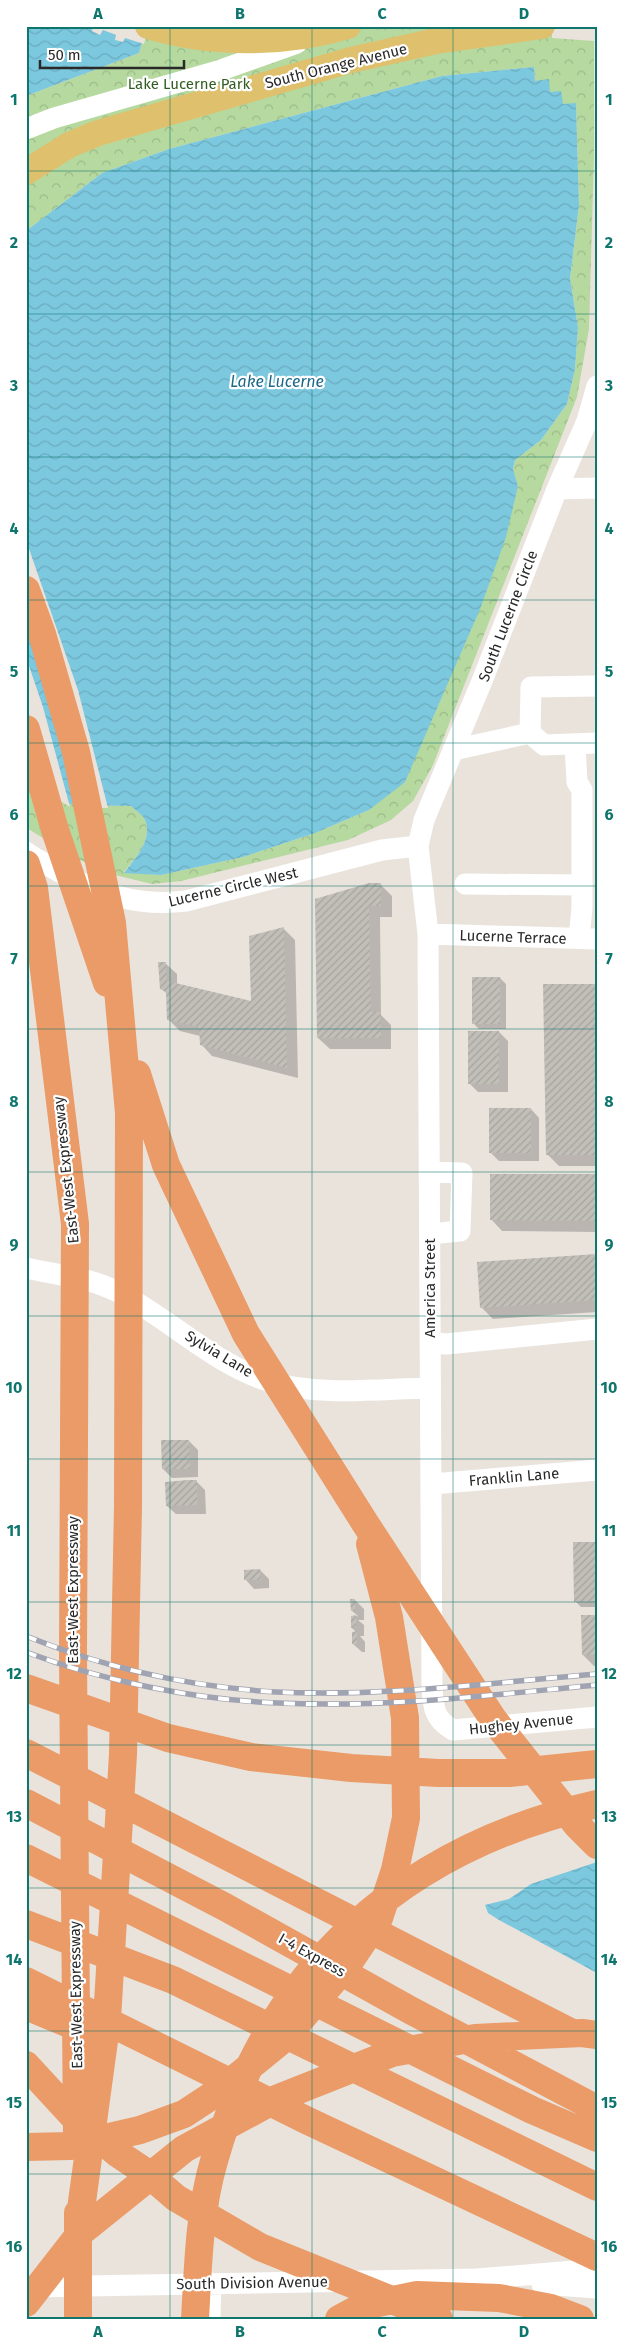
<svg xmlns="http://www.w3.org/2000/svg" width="623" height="2345" font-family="'Fira Sans',sans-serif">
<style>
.park{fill:url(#park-crowns)}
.water{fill:url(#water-waves)}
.pier{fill:#e9e3dc}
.shadow{fill:#0003}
.building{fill:url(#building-hatch)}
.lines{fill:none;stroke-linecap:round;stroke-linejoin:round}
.minor{stroke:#fff;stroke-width:21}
.major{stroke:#dfc06c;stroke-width:26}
.highway{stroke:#ea9b67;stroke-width:28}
.rail-casing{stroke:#a0a3b1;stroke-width:5.5}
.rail{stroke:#fff;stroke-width:4;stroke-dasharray:11;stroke-linecap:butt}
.grid{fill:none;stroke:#0f766e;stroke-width:1;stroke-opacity:0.55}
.labels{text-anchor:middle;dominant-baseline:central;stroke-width:4.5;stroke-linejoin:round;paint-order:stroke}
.street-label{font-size:15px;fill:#292929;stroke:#fff}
.park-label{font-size:15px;fill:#315c22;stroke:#fff}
.water-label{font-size:16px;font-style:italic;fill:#1d6888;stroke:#fff}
.neatline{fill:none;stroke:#0f766e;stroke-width:2}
.grid-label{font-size:16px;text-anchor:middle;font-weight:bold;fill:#0f766e}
</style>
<defs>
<pattern id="park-crowns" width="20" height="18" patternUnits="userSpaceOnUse" patternTransform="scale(1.25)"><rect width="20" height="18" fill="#b5d99f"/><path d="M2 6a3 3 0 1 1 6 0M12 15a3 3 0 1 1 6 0" fill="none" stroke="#9cba89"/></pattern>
<pattern id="water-waves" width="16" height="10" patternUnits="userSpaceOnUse" patternTransform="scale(1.25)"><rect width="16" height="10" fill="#7cc8df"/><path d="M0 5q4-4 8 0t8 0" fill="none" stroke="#6bacbf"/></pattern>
<pattern id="building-hatch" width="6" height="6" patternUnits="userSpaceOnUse" patternTransform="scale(1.25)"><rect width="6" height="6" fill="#c2beb8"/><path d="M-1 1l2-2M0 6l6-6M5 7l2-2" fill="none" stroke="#a7a39e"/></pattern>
</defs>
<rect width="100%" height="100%" fill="#e9e3dc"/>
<path class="park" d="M147 26H552V38L594 41V155L589 329 577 397 433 765 413 801 391 820 348 840 181 881 152 884 115 875 75 858 30 830 26 827V777L73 805 131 806C135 810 143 815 145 820 153 840 135 858 124 872L161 875 243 857 315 833 369 810 518 486 513 469 515 460 541 440 567 404 575 369 578 327 570 279 579 205 576 104 562 105 535 81 534 67 442 76 169 149 102 173 26 231V96L139 53Z"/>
<path class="water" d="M26 26H147L139 53 26 96Z
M534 67 535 81 549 79 550 92 561 91 563 104 576 103 579 205 570 279 578 327 575 369 567 404 541 440 515 460 513 469 518 486 506 537 480 609 405 782 369 810 315 833 243 857 161 875 124 873C135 858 153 840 145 820 143 815 135 810 131 806L73 805 26 777V231L102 173 169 149 442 76Z
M597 1862V1973L499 1920 488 1913 485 1905 509 1899 531 1884Z"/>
<path class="pier" d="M93 26H149L144 44 125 38 123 42 115 40 116 35 103 30 100 35 92 31Z
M26 540 78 690 108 808H81L26 616Z
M26 657 43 707 70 807 26 780Z"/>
<path class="shadow" d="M380 884 392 896V917H380L381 1015 391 1025V1049H330L318 1038 316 900Z
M284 929 295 940 298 1078 212 1056 201 1044 200 1036 180 1031 168 1019V995L161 988 165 963 177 974V984L253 1002Z
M500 978 506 984V1029H479L473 1023Z
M597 986V1166H559L547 1154Z
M499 1032 508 1041V1092H478L469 1083Z
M531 1109 539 1118V1161H499L490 1152Z
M597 1176V1232L502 1231 491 1219Z
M597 1255V1312L493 1319 482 1308Z
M189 1441 198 1450V1477L172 1478 163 1469Z
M196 1481 205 1490 206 1514H176L167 1506Z
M597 1543V1607H581L575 1601Z
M260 1570 269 1579V1588L254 1589 246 1580Z
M355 1600 364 1609V1620H358L364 1625V1636H360L365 1642V1652H362L353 1644V1633H357L352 1628V1617L358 1616 352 1611Z
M597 1616V1666H594L583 1655Z"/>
<path class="building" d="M369 883H381V906H369L371 1012H380L381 1038H317L315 899Z
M284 927 287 1068 200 1045 199 1027 167 1020 166 992 160 989 158 962H166L167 981 251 1001 249 936Z
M472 977H500V1024H472Z
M543 984H597V1155H546Z
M468 1031H499V1084H468Z
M489 1108H531V1153H489Z
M490 1174H597V1221L490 1220Z
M597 1254V1300L480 1308 477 1262Z
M161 1440H189L190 1469H162Z
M188 1480H197V1505L166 1506 165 1482Z
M573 1542H597V1601L574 1602Z
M260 1569 261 1580H244V1570Z
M350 1599H355V1611H351Z
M356 1615V1628H351V1616Z
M581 1615H597V1655H582Z
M357 1631V1644H352V1632Z"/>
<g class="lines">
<path class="minor" d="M26 129 54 118 221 70 297 43
M597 386 587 421 557 489 482 681 424 820 418 846 428 934 432 1688C433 1708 435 1720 453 1730L597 1717
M557 489 597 488
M530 733 544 745 597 743
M575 744 577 782 582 790V908L579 938
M453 750 530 733 531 687 597 686
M26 852C35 859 47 864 56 870 100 894 136 907 186 901L382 850 418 846
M465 884 582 885
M428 934 597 939
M429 1172 462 1173 460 1231 430 1234
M26 1268C57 1275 89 1277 118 1292 169 1318 212 1363 268 1381 318 1397 378 1389 430 1388
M430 1342 446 1344 597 1329
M432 1484 597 1470
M542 2284 597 2288
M29 2287 477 2279 597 2269
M210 2319 211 2283"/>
<path class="major" d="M148 26C212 45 284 45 348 26
M26 172 69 145 98 133 351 60 436 41 542 26"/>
<path class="highway" d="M26 590 42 634 76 752 112 923 129 1113 128 1506 123 1754 107 2019 78 2231
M26 729 55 830 107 983
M26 864 34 888 75 1224 73 1657 77 2135
M137 1074 166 1165 246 1334 365 1523 493 1719 577 1825 597 1845
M26 1688 168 1738 251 1757 351 1768 438 1773H509L597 1764
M26 1753 572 2033
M26 1803 225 1907 410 2010 597 2109
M26 1858 532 2110 597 2138
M26 1924 173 1980 597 2187
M26 1981 306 2120 597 2257
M26 2006 91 2033
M26 2065 74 2117 117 2153 147 2173 176 2198 260 2247 439 2319
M26 2147 70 2146 140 2130 184 2114 222 2089 286 2037 350 1961 379 1918 395 1870 406 1818 405 1718 389 1617 370 1544
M26 2303 82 2231 184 2149 276 2099 392 2053 475 2038 582 2033 597 2035
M78 2319V2213
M195 2319C198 2267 199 2212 214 2161 268 1968 403 1848 597 1804
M339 2319 363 2306 417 2295 499 2298 551 2308 580 2319"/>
<defs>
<path id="rail" d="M26 1636C105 1668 191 1687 276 1692 383 1697 490 1683 597 1674
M26 1652C102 1681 197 1700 278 1703 385 1708 491 1695 597 1685"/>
</defs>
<use href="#rail" class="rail-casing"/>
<use href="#rail" class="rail"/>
</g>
<path class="grid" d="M170 26V2319M312 26V2319M453 26V2319M26 171H597M26 314H597M26 457H597M26 600H597M26 743H597M26 886H597M26 1029H597M26 1172H597M26 1316H597M26 1459H597M26 1602H597M26 1745H597M26 1888H597M26 2031H597M26 2174H597"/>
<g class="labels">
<g class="street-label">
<text transform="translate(336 66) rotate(-14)">South Orange Avenue</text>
<text transform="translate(508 616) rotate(-69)">South Lucerne Circle</text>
<text transform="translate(233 887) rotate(-13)">Lucerne Circle West</text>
<text transform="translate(513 937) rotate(2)">Lucerne Terrace</text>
<text transform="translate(66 1170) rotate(-96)">East-West Expressway</text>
<text transform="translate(430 1288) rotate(-90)">America Street</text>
<text transform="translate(219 1354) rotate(31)">Sylvia Lane</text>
<text transform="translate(514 1477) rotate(-5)">Franklin Lane</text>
<text transform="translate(73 1590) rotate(-90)">East-West Expressway</text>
<text transform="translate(521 1724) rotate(-6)">Hughey Avenue</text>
<text transform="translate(312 1955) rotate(29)">I-4 Express</text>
<text transform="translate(76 1995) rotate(-91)">East-West Expressway</text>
<text transform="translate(252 2283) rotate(-1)">South Division Avenue</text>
</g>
<g class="park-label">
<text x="189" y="84">Lake Lucerne Park</text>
</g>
<g class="water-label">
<text x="277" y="381">Lake Lucerne</text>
</g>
</g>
<rect width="623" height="2345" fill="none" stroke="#ffffff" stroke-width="55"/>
<path d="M40 60v8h144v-8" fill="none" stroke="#292929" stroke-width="2.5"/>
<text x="48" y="60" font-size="15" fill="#292929" stroke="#ffffff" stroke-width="4" paint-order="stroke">50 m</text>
<rect x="28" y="28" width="568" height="2290" class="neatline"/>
<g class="grid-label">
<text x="98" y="19">A</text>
<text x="240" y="19">B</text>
<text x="382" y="19">C</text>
<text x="524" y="19">D</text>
<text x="14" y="105">1</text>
<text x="609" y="105">1</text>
<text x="14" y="248">2</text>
<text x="609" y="248">2</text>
<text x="14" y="391">3</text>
<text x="609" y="391">3</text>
<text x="14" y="534">4</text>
<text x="609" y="534">4</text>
<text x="14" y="677">5</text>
<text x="609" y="677">5</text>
<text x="14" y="820">6</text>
<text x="609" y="820">6</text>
<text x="14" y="964">7</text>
<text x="609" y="964">7</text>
<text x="14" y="1107">8</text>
<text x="609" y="1107">8</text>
<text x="14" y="1250">9</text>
<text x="609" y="1250">9</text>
<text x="14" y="1393">10</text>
<text x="609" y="1393">10</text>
<text x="14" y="1536">11</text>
<text x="609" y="1536">11</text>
<text x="14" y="1679">12</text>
<text x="609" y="1679">12</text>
<text x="14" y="1822">13</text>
<text x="609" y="1822">13</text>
<text x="14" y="1965">14</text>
<text x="609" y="1965">14</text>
<text x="14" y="2108">15</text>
<text x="609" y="2108">15</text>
<text x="14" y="2252">16</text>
<text x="609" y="2252">16</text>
<text x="98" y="2337">A</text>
<text x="240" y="2337">B</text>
<text x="382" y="2337">C</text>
<text x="524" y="2337">D</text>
</g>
</svg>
